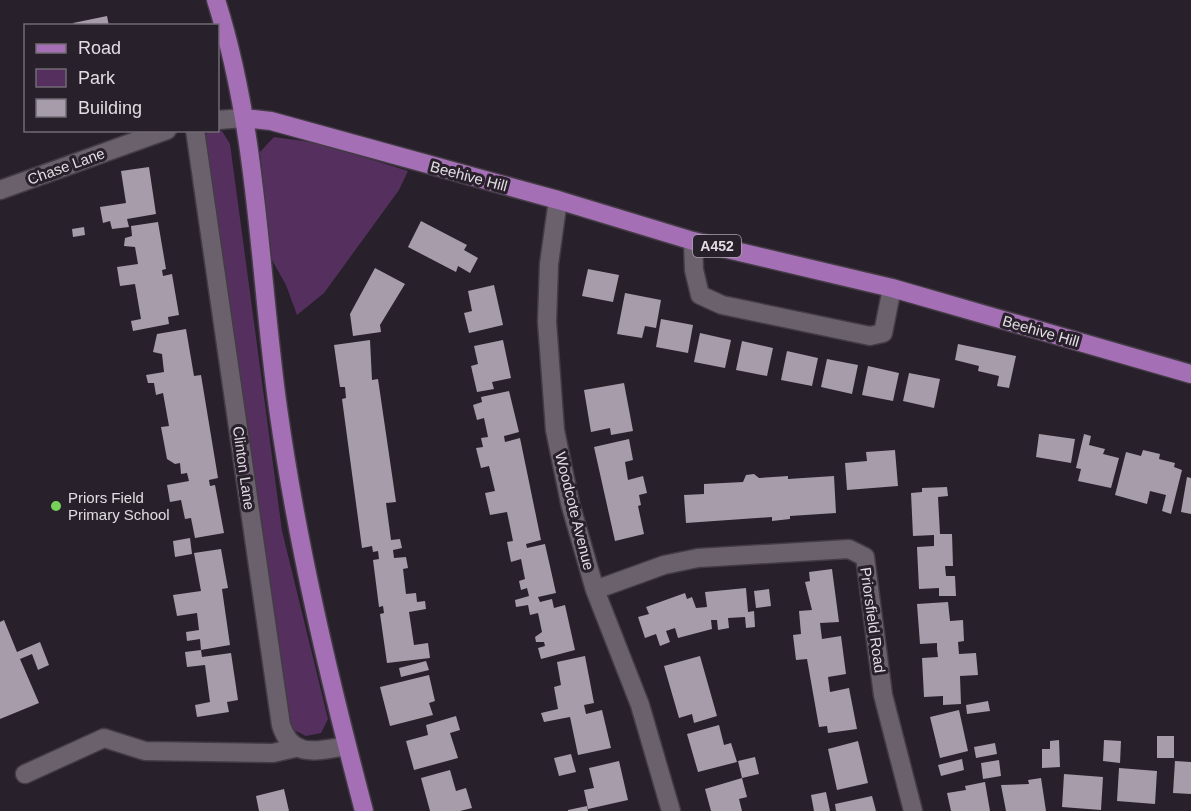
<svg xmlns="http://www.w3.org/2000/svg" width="1191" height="811" font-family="Helvetica,sans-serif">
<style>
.green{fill:#55305f}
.building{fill:#a79daa}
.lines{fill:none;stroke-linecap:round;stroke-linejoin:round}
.minor-casing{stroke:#433c45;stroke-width:21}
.major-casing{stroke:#433c45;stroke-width:21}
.minor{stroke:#6a616d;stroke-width:18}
.major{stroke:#a46fb4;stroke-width:18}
.poi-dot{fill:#77d259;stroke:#28202a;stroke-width:2}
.labels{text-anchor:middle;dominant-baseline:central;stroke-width:6;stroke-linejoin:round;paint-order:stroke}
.shield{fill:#28202a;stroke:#aaa4ac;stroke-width:1.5}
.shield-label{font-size:14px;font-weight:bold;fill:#e2dce3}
.street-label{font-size:15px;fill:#e2dce3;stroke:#28202a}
.poi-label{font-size:15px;fill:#e2dce3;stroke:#28202a;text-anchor:start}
</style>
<rect width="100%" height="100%" fill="#28202a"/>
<path class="green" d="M208 131H222L230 144 282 531 328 719 321 733 306 736 292 729 202 143Z
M274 137 318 143 408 171 399 190 324 293 297 315 286 285 272 260 260 152Z"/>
<path class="building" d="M107 16 109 26H74L73 23Z
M149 167 156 214 127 219 129 227 112 229 110 221 103 223 100 207 126 203 121 171Z
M421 221 467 245 464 250 478 258 470 273 458 266 456 272 408 247Z
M158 222 166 269 162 270 163 276 172 274 179 315 168 317 169 324 133 331 131 321 141 319 135 284 120 286 117 267 138 264 135 247 124 246 125 238 132 236 131 226Z
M84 227 85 235 73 237 72 229Z
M375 268 405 284 380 325 381 332 353 336 350 314Z
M588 269 619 275 613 302 582 296Z
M494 285 503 325 469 333 464 313 472 311 468 291Z
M625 293 661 300 656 328 645 326 642 338 617 334Z
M661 319 693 325 688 353 656 347Z
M186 329 194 376 201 375 218 478 209 480 210 486 215 485 224 533 195 538 191 518 185 519 181 500 170 502 167 485 189 481 187 473 181 474 180 463 175 464 167 459 161 427 169 426 163 393 156 395 154 383H148L146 375 164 372 162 354 153 352 157 334Z
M700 333 731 340 725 368 694 362Z
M370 340 372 380 378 379 396 502 386 503 391 540 400 539 402 548 393 550 394 558 406 557 408 568 403 569 406 594 416 593 417 602 425 601 426 609 409 612 414 645 428 643 430 658 387 663 380 614 384 613 383 606 379 607 373 560 379 559 378 551 373 552 372 546 362 548 342 399 346 398 345 387H340L334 345Z
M503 340 511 378 492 382 494 389 477 392 471 366 478 364 474 346Z
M742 341 773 348 767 376 736 370Z
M958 344 1016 356 1009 388 997 386 999 376 978 371 979 366 955 360Z
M787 351 818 358 812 386 781 380Z
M827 359 858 365 852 394 821 387Z
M868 366 899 373 893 401 862 395Z
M909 373 940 379 934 408 903 401Z
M624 383 633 431 611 435 610 428 591 432 584 390Z
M509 391 519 432 504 436 505 442 520 438 541 540 526 544 527 548 545 544 556 593 538 597 540 602 552 599 554 608 565 605 575 650 541 659 538 648 545 646 544 642H536L535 637 542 632 538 613 530 615 528 605 516 607 515 600 529 596 527 588 521 590 519 581 525 579 521 559 511 562 507 542 513 541 507 512 490 515 485 493 495 491 489 466 481 468 476 448 483 447 481 438 488 437 484 418 477 420 473 405 482 402 481 397Z
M1039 434 1075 439 1071 463 1036 457Z
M1084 434 1091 436 1089 445 1105 449 1103 454 1119 458 1111 488 1078 481 1081 469 1076 468Z
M629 439 633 460 625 462 628 480 643 476 647 493 639 495 641 505 638 506 644 534 615 541 594 447Z
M895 450 898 486 847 490 845 463 867 461 866 452Z
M1143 450 1160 454 1159 459 1175 463 1174 467 1182 470 1171 514 1162 511 1166 495 1150 491 1147 504 1115 495 1126 452 1141 456Z
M754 474 759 478 788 476V479L834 476 836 513 790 516V519L772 521V517L686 523 684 495 704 494V484L743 482 746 475Z
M1187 477 1191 478V514L1181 512Z
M947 487 948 496 938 497 940 534H952L953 566H945L946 576H955L956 596H939V588L919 589 917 547 934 546V535L913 536 911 493 922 492V488Z
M190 538 192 554 175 557 173 541Z
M221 549 228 588 222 589 230 645 201 650 200 639 187 641 186 632 199 630 197 613 177 616 173 595 201 591 194 553Z
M832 569 839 622 820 623 822 639 841 636 846 674 828 677 830 692 849 688 857 729 828 733 827 726 819 727 807 659 796 660 793 635 801 634 799 611 812 610 805 582 810 581 809 572Z
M746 588 748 612 754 611 755 627 746 628 745 617 728 618 729 628 718 630 717 620H711L712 629 678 638 675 628 666 631 670 642 660 646 656 634 645 638 638 617 649 614 646 607 685 593 687 599 692 597 696 608 707 607 705 592Z
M769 589 771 606 756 608 754 591Z
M948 602 950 621 963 620 964 641 958 642 959 654 976 653 978 675 960 676 961 704 943 705V696L924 697 922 658 938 657 937 649V643L920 644 917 604Z
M4 620 17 652 40 642 49 665 38 670 32 654 20 659 39 703 0 719V622Z
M201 650 202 657 231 653 238 700 227 702 229 712 197 717 195 705 210 702 205 665 187 667 185 652Z
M585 656 594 703 584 705 586 714 602 710 611 748 578 755 570 717 544 722 541 713 558 709 554 687 561 685 557 662Z
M700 656 717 716 694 723 692 714 679 718 664 666Z
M426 661 429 670 401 677 399 668Z
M429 675 435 701 429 703 433 715 390 726 380 687Z
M988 701 990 711 967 714 966 705Z
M959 710 968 751 940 758 930 717Z
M456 716 460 730 450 733 458 758 414 770 406 741 428 735 426 725Z
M719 725 724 745 731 743 737 762 698 772 687 734Z
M1157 736H1174V758H1157Z
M1059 740 1060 767 1042 768V749H1050V741Z
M1104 740 1121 741 1120 763 1103 761Z
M858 741 868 783 837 790 828 749Z
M995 743 997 754 976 758 974 747Z
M571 754 576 772 559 776 554 758Z
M755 757 759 774 742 778 747 797 739 799 742 811H711L705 789 742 778 738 761Z
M962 759 964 770 941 776 938 765Z
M999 760 1001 776 983 779 981 763Z
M619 761 628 800 588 809 584 790 594 788 589 768Z
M1175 761 1191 762V794L1173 793Z
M1119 768 1157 771 1155 804 1117 801Z
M450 770 456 791 466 788 472 808 460 811H430L421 778Z
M1064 774 1103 777 1101 810 1062 807Z
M1041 778 1046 811H1006L1001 785 1029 784 1028 780Z
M985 782 990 811H951L947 793 966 790 965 786Z
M284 789 289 811H259L256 796Z
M826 792 830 811H814L811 795Z
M872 796 876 811H836L835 804Z
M587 806 588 811H568V810Z"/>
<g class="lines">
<defs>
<path id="minor" d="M218 120 244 118
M195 130 281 725C292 760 318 750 347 746
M0 190 167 130
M558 200 549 264 547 322 555 430 570 503 595 590 640 705 671 811
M693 241 694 270 700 295 722 305 870 336 883 333 892 288
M595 590 664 565 698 558 849 549 865 557 883 695 913 811
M25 774 104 738 145 751 273 753 295 748"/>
<path id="major" d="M216 0C258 131 259 272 278 408 297 544 329 678 364 811
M244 118 271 121 558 200 693 241 892 288 1191 374"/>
</defs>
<use href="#minor" class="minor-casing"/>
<use href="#major" class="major-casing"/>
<use href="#minor" class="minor"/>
<use href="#major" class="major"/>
</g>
<circle class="poi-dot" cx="56" cy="506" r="6"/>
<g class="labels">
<rect class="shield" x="693" y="235" width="48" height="22" rx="4.5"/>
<g class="shield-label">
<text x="717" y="246">A452</text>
</g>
<g class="street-label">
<text transform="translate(66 166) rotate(-20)">Chase Lane</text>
<text transform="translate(469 176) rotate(15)">Beehive Hill</text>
<text transform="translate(1041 331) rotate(16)">Beehive Hill</text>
<text transform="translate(244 468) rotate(82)">Clinton Lane</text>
<text transform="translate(575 511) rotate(76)">Woodcote Avenue</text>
<text transform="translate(873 620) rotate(82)">Priorsfield Road</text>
</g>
<g class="poi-label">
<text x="68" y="497">Priors Field<tspan x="68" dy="17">Primary School</tspan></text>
</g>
</g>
<rect x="24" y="24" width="195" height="108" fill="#28202a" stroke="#726b74" stroke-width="1.5"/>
<rect x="36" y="44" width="30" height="9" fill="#a46fb4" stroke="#726b74" stroke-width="1.5"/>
<text x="78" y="54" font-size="18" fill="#e2dce3">Road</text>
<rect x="36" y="69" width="30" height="18" fill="#55305f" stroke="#726b74" stroke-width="1.5"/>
<text x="78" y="84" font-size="18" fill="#e2dce3">Park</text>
<rect x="36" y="99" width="30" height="18" fill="#a79daa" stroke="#726b74" stroke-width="1.5"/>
<text x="78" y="114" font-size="18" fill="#e2dce3">Building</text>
</svg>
